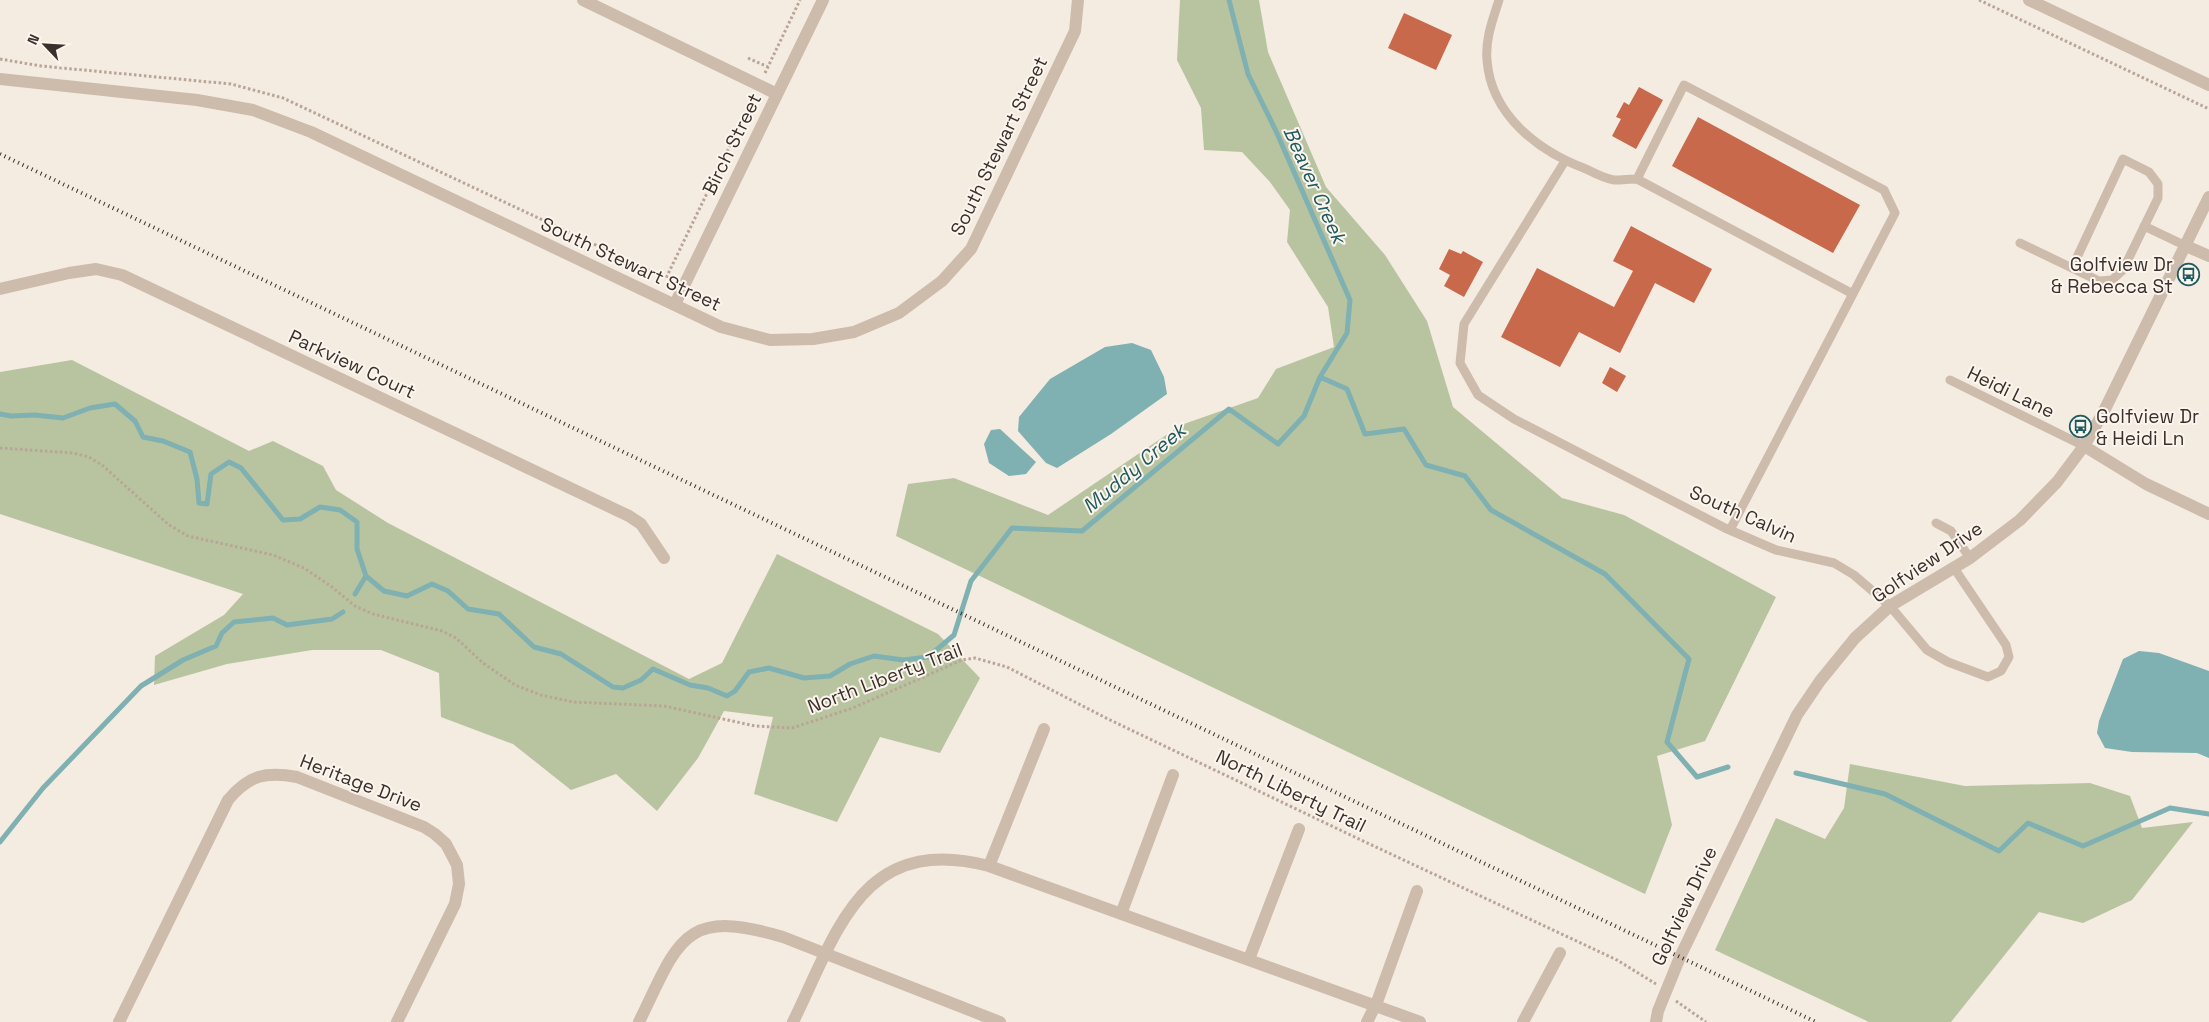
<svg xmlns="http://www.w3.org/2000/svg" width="2209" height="1022" font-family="'Space Grotesk',sans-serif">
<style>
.green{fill:#b8c4a0}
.water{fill:#7fb0b2}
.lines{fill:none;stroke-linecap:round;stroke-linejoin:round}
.stream{stroke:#7fb0b2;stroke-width:5}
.building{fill:#c8694b}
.path{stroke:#b9a596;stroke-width:3;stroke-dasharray:2.5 2.5;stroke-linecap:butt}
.service{stroke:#cdbbac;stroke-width:9}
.minor{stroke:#cdbbac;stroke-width:12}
.tertiary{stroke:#cdbbac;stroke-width:12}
.rail{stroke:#3b302b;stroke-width:4;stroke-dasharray:1 4;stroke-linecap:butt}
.labels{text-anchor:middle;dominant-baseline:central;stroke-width:4;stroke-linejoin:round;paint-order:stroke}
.street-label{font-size:19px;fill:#3b302b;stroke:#fbf5ee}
.poi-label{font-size:19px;fill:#3b302b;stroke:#fbf5ee;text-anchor:end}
.water-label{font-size:20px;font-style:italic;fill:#1f5a5e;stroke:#fbf5ee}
</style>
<rect width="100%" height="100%" fill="#f4ebe1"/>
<path class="green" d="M1180 0H1259L1268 52 1326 187 1385 255 1427 321 1453 407 1562 498 1624 515 1776 597 1705 741 1657 756 1672 825 1645 894 896 536 908 484 954 478 1048 515 1181 425 1258 398 1276 369 1334 347 1328 307 1287 242 1290 210 1270 182 1242 152 1204 150 1201 108 1177 60Z
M72 360 249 451 273 441 323 466 336 490 388 523 689 679 722 663 777 554 938 634 980 678 940 753 880 737 837 822 754 794 773 717 724 711 698 758 657 811 616 774 571 790 513 744 441 717 439 673 381 650H312L227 664 154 685 155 656 224 615 243 594 0 514V372Z
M1850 764 1965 786 2090 783 2130 796 2142 828 2193 822 2132 900 2083 923 2039 912 1951 1022H1869L1715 950 1776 818 1825 839 1844 808Z"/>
<path class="water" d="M1132 343 1151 350 1164 377 1167 394 1111 434 1057 468 1046 463 1018 431 1019 417 1050 379 1105 347Z
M1000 429 1036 462 1026 474 1009 476 989 463 984 444 991 430Z
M2139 651 2159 653 2209 671V758L2197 753 2132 752 2105 748 2097 733 2099 721 2123 659Z"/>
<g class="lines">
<path class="stream" d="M1229 0 1248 74 1276 131 1350 300 1347 333 1320 377
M0 414 11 416 35 415 63 418 90 408 115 404 135 421 143 437 163 441 190 452 197 479 199 503 207 504 211 474 229 462 241 468 283 520 300 519 320 507 340 510 357 522V549L366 576 384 591 407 596 432 584 448 591 468 609 499 614 534 647 561 654 613 687 623 688 641 680 653 669 690 685 708 688 727 696 735 691 749 672 769 668 804 678 830 676 850 664 874 656 903 660 928 657 954 635 971 581 1012 528 1082 531 1229 409 1278 444 1304 416 1320 377 1347 389 1365 434 1404 429 1426 465 1465 476 1491 510 1605 574 1689 659 1667 742 1697 777 1728 767
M355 594 366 576
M1796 773 1885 794 1999 851 2028 823 2083 846 2170 808 2209 814
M0 842 43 788 141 686 183 660 216 646 222 633 234 622 273 618 287 625 332 619 343 612"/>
</g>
<path class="building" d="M1404 13 1452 35 1436 70 1388 48Z
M1639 87 1663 100 1636 149 1612 136 1621 119 1616 117 1624 102 1629 105Z
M1698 117 1860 205 1833 253 1672 166Z
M1631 226 1712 269 1694 303 1655 283 1620 353 1579 332 1560 367 1501 337 1537 268 1614 307 1633 271 1613 261Z
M1449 249 1461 254 1463 251 1483 262 1464 297 1444 286 1450 275 1439 269Z
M1610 367 1626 376 1617 392 1602 383Z"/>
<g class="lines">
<path class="path" d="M1979 0 2209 109
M748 58 768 67
M0 59 41 66 231 84 283 98 666 278 754 96
M765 73 800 0
M0 448 73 453 89 457 102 465 169 525 188 536 273 555 304 568 332 587 355 606 373 614 442 631 456 638 483 663 515 685 541 695 573 702 664 706 755 726 792 728 853 708 962 660 975 658 1007 667 1108 719 1361 840 1617 960 1656 984
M1676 1001 1706 1022"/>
<path class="service" d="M1499 0C1493 19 1485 39 1487 60 1491 115 1538 151 1586 169 1594 173 1605 179 1614 180 1622 180 1630 179 1637 179L1684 85 1884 190 1895 213 1730 530
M1565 161 1464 324 1460 363 1478 395 1514 419 1725 528 1776 550 1834 563 1854 575 1890 606 1927 650 1948 662 1988 677 2001 671 2009 657 2006 645 1954 568
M1637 179 1853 294
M2144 226 2186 246
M2020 243 2099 281 2112 280 2123 270 2158 198V184L2149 172 2123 159 2072 268
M1950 380 2084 446
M1936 523 1951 531 1970 558"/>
<path class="minor" d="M583 0 777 94
M0 79 197 100 253 110 311 132 721 327 770 340 813 339 854 332 899 313 942 281 971 249 1075 31 1078 0
M2186 246 2209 256
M0 289 69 273 96 269 122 275 629 516 641 524 664 558
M675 304 823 0
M2084 446 2146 484 2209 514
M989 866 1044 729
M1121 914 1173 775
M1249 959 1299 829
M119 1022 228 800C249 775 266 771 297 777L424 827 435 834 446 844 457 865 459 884 455 904 397 1022
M639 1022C679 940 683 907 783 937L1000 1022
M793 1022C838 930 862 833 989 866L1420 1022
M1367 1022 1377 1002 1417 891
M1523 1022 1560 953
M1656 1022 1658 1011 1680 957 1797 715 1820 681 1855 638 1890 606 1970 558 2020 520 2057 482 2084 446 2104 411 2209 197"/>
<path class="tertiary" d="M2029 0 2209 85"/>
<path class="rail" d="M0 154 1816 1022"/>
</g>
<defs>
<symbol id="bus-ring" viewBox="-11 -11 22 22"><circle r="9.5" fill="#fbf5ee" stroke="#1f5a5e" stroke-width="1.5"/><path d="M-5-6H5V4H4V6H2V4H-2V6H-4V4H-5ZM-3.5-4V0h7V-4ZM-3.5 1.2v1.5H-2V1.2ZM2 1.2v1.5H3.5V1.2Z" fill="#1f5a5e"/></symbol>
</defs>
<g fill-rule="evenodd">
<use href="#bus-ring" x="2176" y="262" width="25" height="25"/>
<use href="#bus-ring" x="2068" y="414" width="25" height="25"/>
</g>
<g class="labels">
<g class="street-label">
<text transform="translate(732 144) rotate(-64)">Birch Street</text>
<text transform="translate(999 146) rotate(-64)">South Stewart Street</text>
<text transform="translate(631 264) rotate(25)">South Stewart Street</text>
<text transform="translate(352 364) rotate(25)">Parkview Court</text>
<text transform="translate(2011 392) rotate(26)">Heidi Lane</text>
<text transform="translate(1743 514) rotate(24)">South Calvin</text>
<text transform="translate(1927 562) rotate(-34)">Golfview Drive</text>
<text transform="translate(885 678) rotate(-21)">North Liberty Trail</text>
<text transform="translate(361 783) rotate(21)">Heritage Drive</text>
<text transform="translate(1291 791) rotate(26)">North Liberty Trail</text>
<text transform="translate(1684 906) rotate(-65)">Golfview Drive</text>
</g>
<g class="poi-label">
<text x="2173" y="264">Golfview Dr<tspan x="2173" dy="22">&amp; Rebecca St</tspan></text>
<text x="2096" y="416" text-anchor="start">Golfview Dr<tspan x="2096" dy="22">&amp; Heidi Ln</tspan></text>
</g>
<g class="water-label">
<text transform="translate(1315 185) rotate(66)">Beaver Creek</text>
<text transform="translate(1134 468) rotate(-40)">Muddy Creek</text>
</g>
</g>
<g transform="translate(45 45) rotate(295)" stroke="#fbf5ee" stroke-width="4" paint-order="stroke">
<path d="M0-4L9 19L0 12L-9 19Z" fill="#3b302b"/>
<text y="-8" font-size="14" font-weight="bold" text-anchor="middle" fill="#3b302b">N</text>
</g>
</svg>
